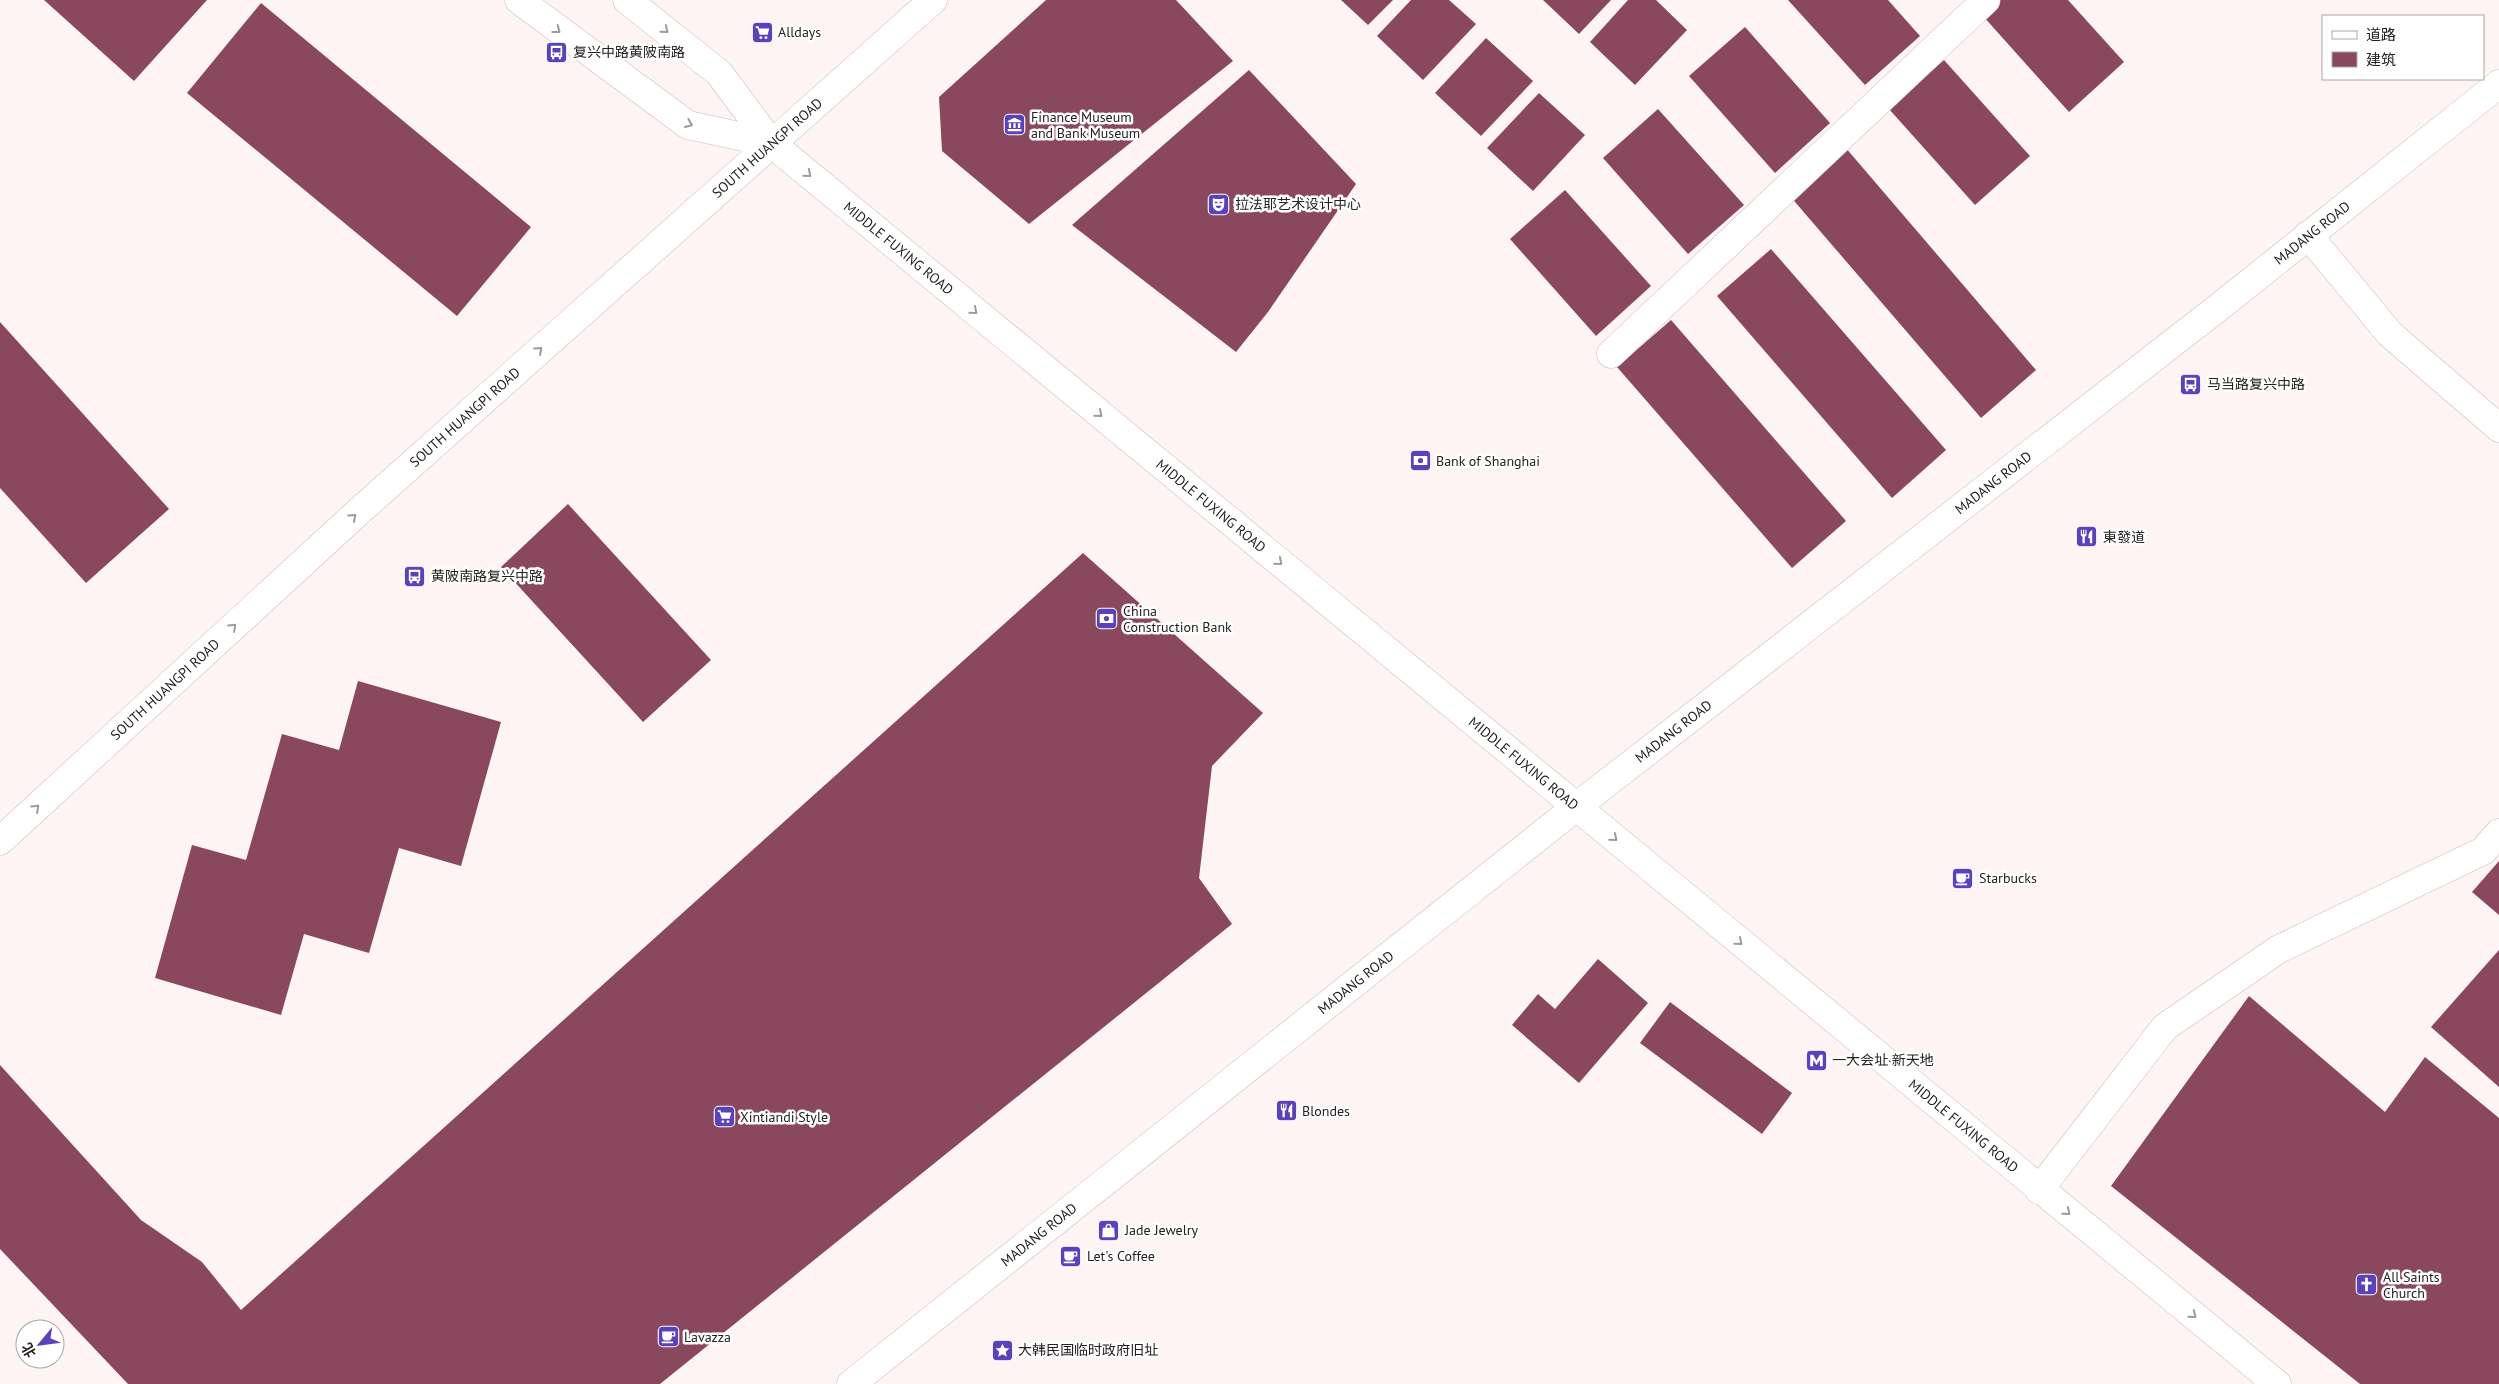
<svg xmlns="http://www.w3.org/2000/svg" width="2499" height="1384" font-family="'PT Sans','Noto Sans SC',sans-serif">
<style>
.building{fill:#8a485e}
.lines{fill:none;stroke-linecap:round;stroke-linejoin:round}
.street-casing{stroke:#cbbbba;stroke-width:29}
.secondary-casing{stroke:#cbbbba;stroke-width:29}
.street{stroke:#fff;stroke-width:28}
.secondary{stroke:#fff;stroke-width:28}
.oneway{stroke:#9e9b9b}
.labels{text-anchor:middle;dominant-baseline:central;stroke-width:5;stroke-linejoin:round;paint-order:stroke}
.poi-label{font-size:14px;fill:#272121;stroke:#fff;text-anchor:start}
.street-label{font-size:14px;fill:#272121;stroke:#fff}
</style>
<rect width="100%" height="100%" fill="#fef4f4"/>
<path class="building" d="M44 0H207L134 81Z
M1046 0H1176L1233 61 1029 224 942 151 939 97Z
M1341 0H1393L1368 25Z
M1411 0H1449L1476 24 1423 80 1377 36Z
M1543 0H1611L1579 34Z
M1628 0H1656L1687 30 1635 85 1590 42Z
M1788 0H1888L1920 36 1865 85Z
M2000 0H2068L2124 62 2069 112 1983 16Z
M261 3 531 227 457 316 187 93Z
M1745 27 1830 123 1775 173 1689 76Z
M1486 38 1533 81 1481 136 1435 93Z
M1944 60 2030 156 1975 205 1889 109Z
M1249 70 1356 184 1268 312 1236 352 1072 225Z
M1539 93 1585 135 1533 191 1487 148Z
M1658 109 1744 205 1688 254 1603 158Z
M1845 147 2036 370 1981 418 1789 195Z
M1565 190 1651 286 1596 336 1510 239Z
M1771 249 1946 450 1892 498 1717 296Z
M1671 320 1846 521 1792 568 1617 367Z
M0 322 169 509 86 583 0 488Z
M568 504 711 660 643 722 501 567Z
M1083 553 1263 713 1212 766 1199 878 1232 924 660 1384H128L0 1249V1065L141 1220 202 1262 241 1310Z
M358 681 501 722 461 866 399 848 369 953 304 934 281 1015 155 978 192 845 246 860 282 734 339 750Z
M2499 861V915L2472 892Z
M2499 950V1087L2431 1027Z
M1598 959 1648 1003 1579 1083 1512 1025 1538 994 1555 1009Z
M2249 996 2385 1112 2425 1057 2499 1118V1384H2360L2111 1186Z
M1670 1002 1792 1093 1762 1134 1640 1043Z"/>
<g class="lines">
<defs>
<path id="street" d="M2308 235 2390 334 2499 428
M1611 354 1986 0
M2039 1190 2165 1027 2279 949 2483 851 2499 833"/>
<g id="secondary">
<path d="M519 0 688 125 771 143"/>
<path id="s1" d="M627 0 719 73 771 143 2277 1384"/>
<path id="s2" d="M0 841 356 514 933 0"/>
<path id="s3" d="M851 1384 1576 807 2219 307 2499 84"/>
</g>
</defs>
<use href="#street" class="street-casing"/>
<use href="#secondary" class="secondary-casing"/>
<use href="#street" class="street"/>
<use href="#secondary" class="secondary"/>
</g>
<defs><path id="oneway-chevron" d="M-2-3.5L2.5 0L-2 3.5" fill="none" stroke-width="1.6" stroke-linecap="round" stroke-linejoin="round" transform="scale(1.25)"/></defs>
<g class="oneway">
<use href="#oneway-chevron" transform="translate(557 30) rotate(38)"/>
<use href="#oneway-chevron" transform="translate(665 30) rotate(39)"/>
<use href="#oneway-chevron" transform="translate(689 124) rotate(23)"/>
<use href="#oneway-chevron" transform="translate(808 174) rotate(40)"/>
<use href="#oneway-chevron" transform="translate(974 311) rotate(40)"/>
<use href="#oneway-chevron" transform="translate(539 350) rotate(-42)"/>
<use href="#oneway-chevron" transform="translate(1099 414) rotate(40)"/>
<use href="#oneway-chevron" transform="translate(353 517) rotate(-42)"/>
<use href="#oneway-chevron" transform="translate(1279 562) rotate(40)"/>
<use href="#oneway-chevron" transform="translate(233 627) rotate(-43)"/>
<use href="#oneway-chevron" transform="translate(36 808) rotate(-43)"/>
<use href="#oneway-chevron" transform="translate(1614 838) rotate(40)"/>
<use href="#oneway-chevron" transform="translate(1739 942) rotate(40)"/>
<use href="#oneway-chevron" transform="translate(2067 1212) rotate(39)"/>
<use href="#oneway-chevron" transform="translate(2193 1315) rotate(39)"/>
</g>
<defs>
<symbol id="supermarket-square" viewBox="-11 -11 22 22"><rect x="-9" y="-9" width="18" height="18" rx="4" fill="#5b42ba" stroke="#fff"/><path d="M-6-5.5h2.5l.6 2H6L4.5 2H-2.5L-4.4-4H-6ZM-1.5 3.2a1.3 1.3 0 1 0 .1 0ZM3 3.2a1.3 1.3 0 1 0 .1 0Z" fill="#fff"/></symbol>
<symbol id="bus-square" viewBox="-11 -11 22 22"><rect x="-9" y="-9" width="18" height="18" rx="4" fill="#5b42ba" stroke="#fff"/><path d="M-5-6H5V4H4V6H2V4H-2V6H-4V4H-5ZM-3.5-4V0h7V-4ZM-3.5 1.2v1.5H-2V1.2ZM2 1.2v1.5H3.5V1.2Z" fill="#fff"/></symbol>
<symbol id="museum-square" viewBox="-11 -11 22 22"><rect x="-9" y="-9" width="18" height="18" rx="4" fill="#5b42ba" stroke="#fff"/><path d="M0-6L6-3V-2H-6V-3ZM-5-1h2V3h-2ZM-1-1h2V3h-2ZM3-1h2V3H3ZM-6 4H6V6H-6Z" fill="#fff"/></symbol>
<symbol id="theatre-square" viewBox="-11 -11 22 22"><rect x="-9" y="-9" width="18" height="18" rx="4" fill="#5b42ba" stroke="#fff"/><path d="M-5-5.5Q0-4 5-5.5V0Q5 5 0 6Q-5 5-5 0ZM-3.3-2.5H-1v1.5H-3.3ZM1-2.5H3.3v1.5H1ZM-2.8 1Q0 5.5 2.8 1Z" fill="#fff"/></symbol>
<symbol id="bank-square" viewBox="-11 -11 22 22"><rect x="-9" y="-9" width="18" height="18" rx="4" fill="#5b42ba" stroke="#fff"/><path d="M-6-4H6V4H-6ZM0-2.3a2.3 2.3 0 1 0 0 4.6a2.3 2.3 0 1 0 0-4.6Z" fill="#fff"/></symbol>
<symbol id="restaurant-square" viewBox="-11 -11 22 22"><rect x="-9" y="-9" width="18" height="18" rx="4" fill="#5b42ba" stroke="#fff"/><path d="M-5-6h1v4h1v-4h1v4h1v-4h1v5L-1.5 .5V6h-2V.5L-5-1ZM5-6V6H3V1.5H1.5Q1.5-4 5-6Z" fill="#fff"/></symbol>
<symbol id="cafe-square" viewBox="-11 -11 22 22"><rect x="-9" y="-9" width="18" height="18" rx="4" fill="#5b42ba" stroke="#fff"/><path d="M-5.5-4.5H6V0H3Q3 3.5 0 3.5H-2.5Q-5.5 3.5-5.5 0ZM3-3.2v2h1.7v-2ZM-6 4.5H4V6H-6Z" fill="#fff"/></symbol>
<symbol id="metro-square" viewBox="-11 -11 22 22"><rect x="-9" y="-9" width="18" height="18" rx="4" fill="#5b42ba" stroke="#fff"/><path d="M-5.5 5V-5H-3L0 0L3-5H5.5V5H3V-.5L0 4L-3-.5V5Z" fill="#fff"/></symbol>
<symbol id="shop-square" viewBox="-11 -11 22 22"><rect x="-9" y="-9" width="18" height="18" rx="4" fill="#5b42ba" stroke="#fff"/><path d="M-5-2.5h2.3a2.7 3.5 0 0 1 5.4 0H5L5.5 6h-11ZM-1.5-2.5h3a1.5 2.3 0 0 0-3 0Z" fill="#fff"/></symbol>
<symbol id="church-square" viewBox="-11 -11 22 22"><rect x="-9" y="-9" width="18" height="18" rx="4" fill="#5b42ba" stroke="#fff"/><path d="M-1.2-6h2.4v3.5h3.3v2.4h-3.3V6h-2.4V-.1h-3.3v-2.4h3.3Z" fill="#fff"/></symbol>
<symbol id="sight-square" viewBox="-11 -11 22 22"><rect x="-9" y="-9" width="18" height="18" rx="4" fill="#5b42ba" stroke="#fff"/><path d="M0-6L1.8-2.2L6-1.7L2.9 1.2L3.7 5.4L0 3.3L-3.7 5.4L-2.9 1.2L-6-1.7L-1.8-2.2Z" fill="#fff"/></symbol>
</defs>
<g fill-rule="evenodd">
<use href="#supermarket-square" x="750" y="20" width="25" height="25"/>
<use href="#bus-square" x="544" y="40" width="25" height="25"/>
<use href="#museum-square" x="1002" y="112" width="25" height="25"/>
<use href="#theatre-square" x="1206" y="192" width="25" height="25"/>
<use href="#bus-square" x="2178" y="372" width="25" height="25"/>
<use href="#bank-square" x="1408" y="448" width="25" height="25"/>
<use href="#restaurant-square" x="2074" y="524" width="25" height="25"/>
<use href="#bus-square" x="402" y="564" width="25" height="25"/>
<use href="#bank-square" x="1094" y="606" width="25" height="25"/>
<use href="#cafe-square" x="1950" y="866" width="25" height="25"/>
<use href="#metro-square" x="1804" y="1048" width="25" height="25"/>
<use href="#restaurant-square" x="1274" y="1098" width="25" height="25"/>
<use href="#supermarket-square" x="712" y="1104" width="25" height="25"/>
<use href="#shop-square" x="1096" y="1218" width="25" height="25"/>
<use href="#cafe-square" x="1058" y="1244" width="25" height="25"/>
<use href="#church-square" x="2354" y="1272" width="25" height="25"/>
<use href="#cafe-square" x="656" y="1324" width="25" height="25"/>
<use href="#sight-square" x="990" y="1338" width="25" height="25"/>
</g>
<g class="labels">
<g class="poi-label">
<text x="778" y="32">Alldays</text>
<text x="573" y="52">复兴中路黄陂南路</text>
<text x="1031" y="117">Finance Museum<tspan x="1031" dy="16">and Bank Museum</tspan></text>
<text x="1235" y="204">拉法耶艺术设计中心</text>
<text x="2207" y="384">马当路复兴中路</text>
<text x="1436" y="461">Bank of Shanghai</text>
<text x="2103" y="537">東發道</text>
<text x="431" y="576">黄陂南路复兴中路</text>
<text x="1123" y="611">China<tspan x="1123" dy="16">Construction Bank</tspan></text>
<text x="1979" y="878">Starbucks</text>
<text x="1832" y="1060">一大会址·新天地</text>
<text x="1302" y="1111">Blondes</text>
<text x="740" y="1117">Xintiandi Style</text>
<text x="1125" y="1230">Jade Jewelry</text>
<text x="1087" y="1256">Let's Coffee</text>
<text x="2383" y="1277">All Saints<tspan x="2383" dy="16">Church</tspan></text>
<text x="684" y="1337">Lavazza</text>
<text x="1018" y="1350">大韩民国临时政府旧址</text>
</g>
<g class="street-label">
<text stroke="none"><textPath href="#s2" startOffset="1034">SOUTH HUANGPI ROAD</textPath></text>
<text stroke="none"><textPath href="#s3" startOffset="1860">MADANG ROAD</textPath></text>
<text stroke="none"><textPath href="#s1" startOffset="370">MIDDLE FUXING ROAD</textPath></text>
<text stroke="none"><textPath href="#s2" startOffset="629">SOUTH HUANGPI ROAD</textPath></text>
<text stroke="none"><textPath href="#s3" startOffset="1455">MADANG ROAD</textPath></text>
<text stroke="none"><textPath href="#s1" startOffset="775">MIDDLE FUXING ROAD</textPath></text>
<text stroke="none"><textPath href="#s2" startOffset="224">SOUTH HUANGPI ROAD</textPath></text>
<text stroke="none"><textPath href="#s3" startOffset="1050">MADANG ROAD</textPath></text>
<text stroke="none"><textPath href="#s1" startOffset="1180">MIDDLE FUXING ROAD</textPath></text>
<text stroke="none"><textPath href="#s3" startOffset="645">MADANG ROAD</textPath></text>
<text stroke="none"><textPath href="#s1" startOffset="1750">MIDDLE FUXING ROAD</textPath></text>
<text stroke="none"><textPath href="#s3" startOffset="240">MADANG ROAD</textPath></text>
</g>
</g>
<rect x="2322" y="15" width="162" height="65" fill="#ffffff" stroke="#a9a6a6"/>
<rect x="2332" y="31" width="25" height="8" fill="#ffffff" stroke="#a9a6a6"/>
<text x="2366" y="40" font-size="15" fill="#272121">道路</text>
<rect x="2332" y="52" width="25" height="15" fill="#8a485e" stroke="#a9a6a6"/>
<text x="2366" y="65" font-size="15" fill="#272121">建筑</text>
<g transform="translate(40 1344) rotate(241)"><circle r="24" fill="#ffffff" stroke="#a9a6a6"/>
<path d="M0-4L9 19L0 12L-9 19Z" fill="#5b42ba"/>
<text y="-8" font-size="14" font-weight="bold" text-anchor="middle" fill="#272121">北</text>
</g>
</svg>
